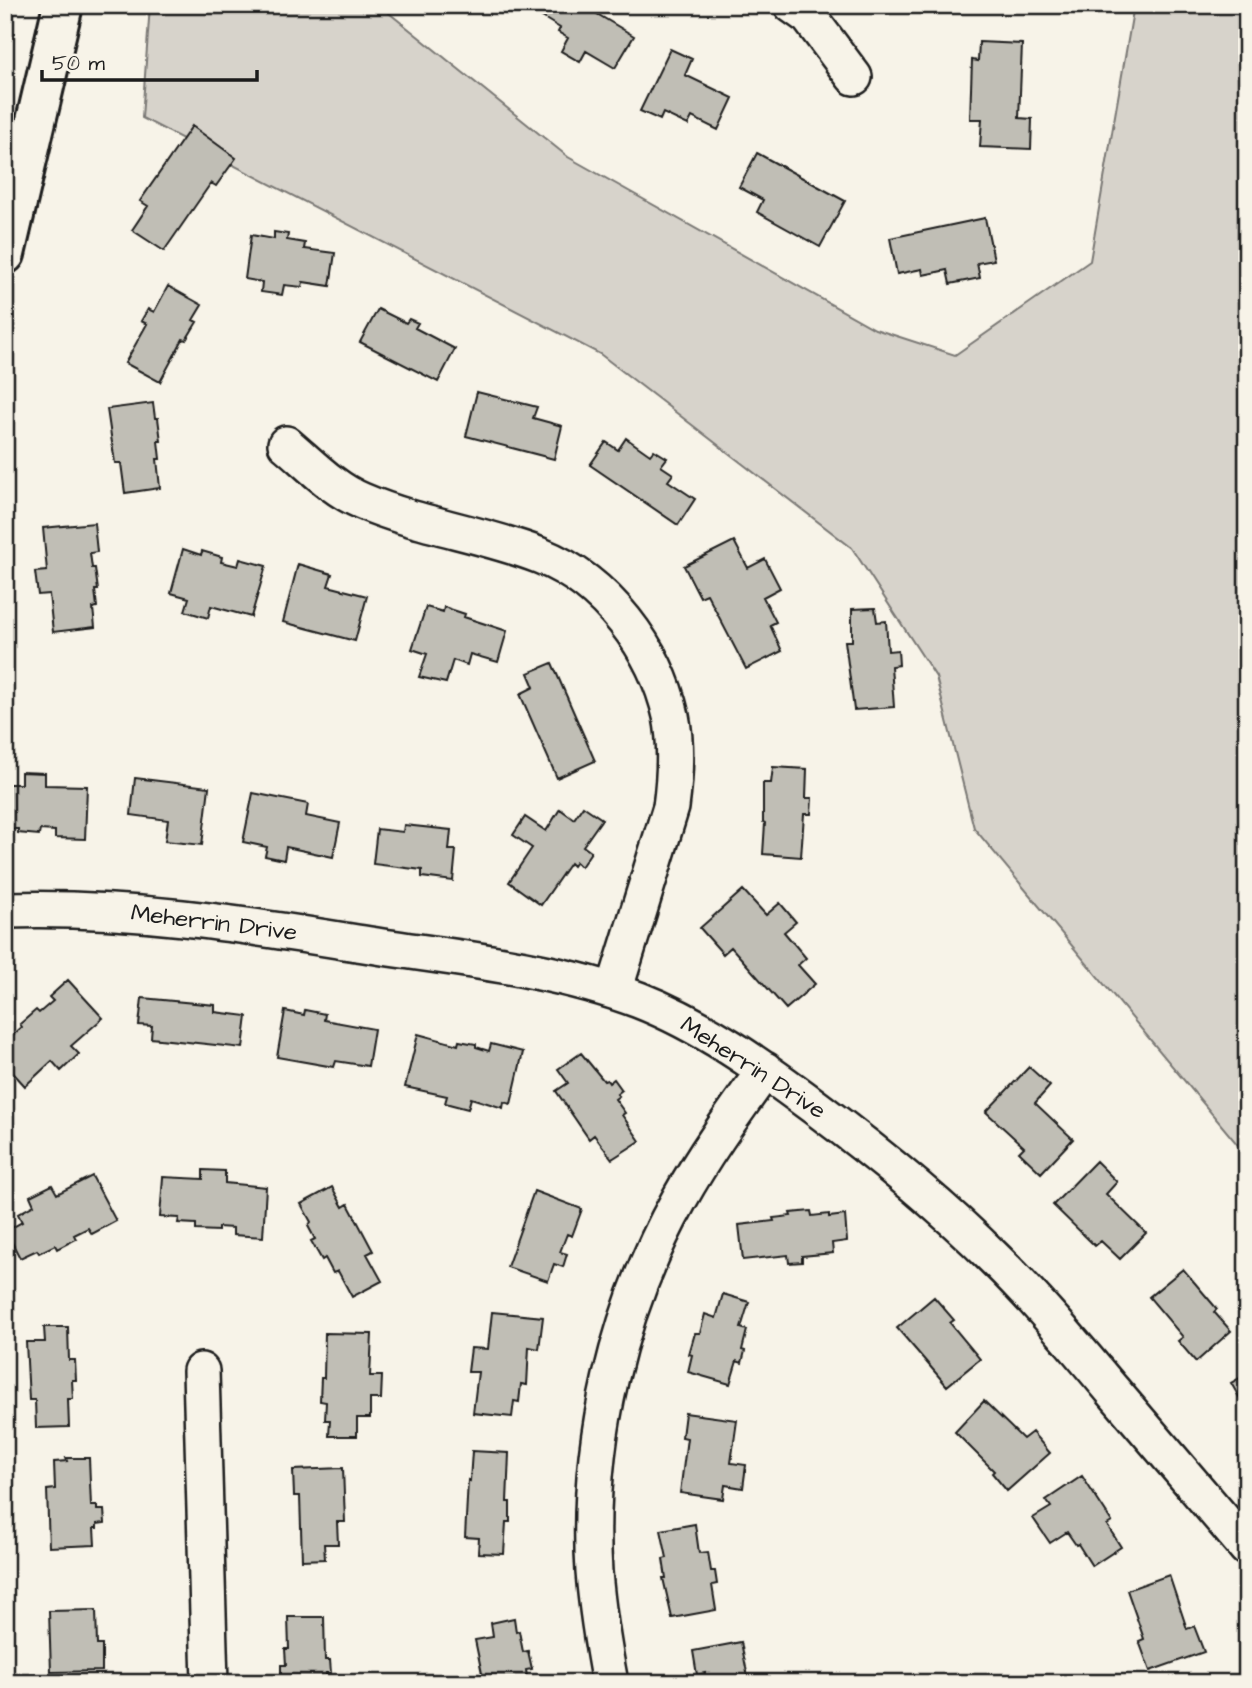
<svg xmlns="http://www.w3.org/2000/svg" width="1252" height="1688" font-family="'Architects Daughter',sans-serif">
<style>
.green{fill:#d7d3cb;stroke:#7a7874;stroke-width:2}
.building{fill:#c0beb5;stroke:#1c1c1c;stroke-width:2}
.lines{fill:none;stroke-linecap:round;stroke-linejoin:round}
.minor-casing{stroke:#1c1c1c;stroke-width:40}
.secondary-casing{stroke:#1c1c1c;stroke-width:44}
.minor{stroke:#f7f3e8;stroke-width:35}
.secondary{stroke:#f7f3e8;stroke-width:38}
.labels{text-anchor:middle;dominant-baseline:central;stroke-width:5;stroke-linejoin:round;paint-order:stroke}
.street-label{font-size:24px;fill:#1c1c1c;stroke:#f7f3e8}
</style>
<rect width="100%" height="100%" fill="#f7f3e8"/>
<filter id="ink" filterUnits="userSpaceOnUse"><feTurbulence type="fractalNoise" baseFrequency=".0143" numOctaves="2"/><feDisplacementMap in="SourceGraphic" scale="14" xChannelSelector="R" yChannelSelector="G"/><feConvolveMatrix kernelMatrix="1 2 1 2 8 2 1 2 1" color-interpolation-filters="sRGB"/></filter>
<g filter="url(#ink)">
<path class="green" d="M150 5H379L568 157 875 329 955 355 1090 261 1134 5H1247V1156L974 828 936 677 852 548 600 354 142 118Z"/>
<path class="building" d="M538 5H582L634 36 615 68 586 51 580 62 561 51 568 38 558 32 560 28 534 12Z
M979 42 1022 44 1019 118 1032 119 1031 149 980 147 982 119H970L972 60 978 61Z
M670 49 692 59 685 75 733 98 718 130 692 117 688 125 663 113 660 120 640 111Z
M192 126 236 158 216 186 211 183 164 251 132 230 148 206 140 201Z
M757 153 845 201 820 247 757 212 763 200 739 187Z
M985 218 994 260 977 263 980 278 950 284 947 270 923 275 922 269 897 274 890 238Z
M274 232 288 234 287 240 305 243 304 249 335 253 330 286 303 282 302 287 284 285 282 295 261 292 262 282 245 279 251 235 274 239Z
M168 286 202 305 193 320 197 322 186 340 183 339 160 382 125 363 147 324 141 321 148 309 154 312Z
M378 309 406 323 409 319 418 323 415 328 455 349 438 382 360 342Z
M477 392 537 407 533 418 562 426 554 459 466 436Z
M153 403 155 418H158L161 441H158L160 459H157L160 488 125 493 121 463H115L107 409Z
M626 438 650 455 654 450 667 458 661 466 673 474 668 481 695 499 678 525 590 465 606 442 618 450Z
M94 523 97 552 90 553 92 568H95L98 590H95L97 607 93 608 95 627 53 632 49 594 38 595 35 572 47 571 43 528Z
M734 541 748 568 765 559 780 588 763 597 776 622 770 625 782 651 746 669 707 594 700 597 684 566Z
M183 549 201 555 202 551 222 557 221 562 238 566 240 559 266 566 251 617 211 606 208 618 185 611 189 598 171 593Z
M298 564 332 574 328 586 367 596 355 641 283 622Z
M426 607 443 612 444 607 465 614 464 617 507 631 498 662 470 654 467 665 453 660 446 683 419 677 427 654 412 649Z
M875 608 877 622 886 621 888 651 898 650 899 665 891 666 894 707 854 710 845 641H852V609Z
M552 663 595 761 557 778 520 694 534 687 528 673Z
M773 767 807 769 806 798H812L811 814H804L801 857 763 854 765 823 763 822V783H771Z
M21 772 45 773V785L87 786 85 839 55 838V831L40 830 39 835 18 833V829H5V784H21Z
M135 778 209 787 202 845 165 841 168 820 131 815Z
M253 793 308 804 306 816 340 823 333 857 286 847 284 860 265 856 267 847 243 842Z
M583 806 602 819 583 846 591 852 581 867 576 862 573 866 570 863 541 905 509 882 532 848 513 835 525 817 546 831 560 809 574 819Z
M404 825 451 830 449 850H456L453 881 422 877V870L373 864 377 829 403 832Z
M743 890 766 915 780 903 796 922 784 932 806 958 798 965 815 984 786 1009 731 947 723 954 700 928Z
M68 980 103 1018 71 1046 79 1054 61 1071 52 1061 25 1086 5 1064V1045L9 1041 8 1039 22 1027 20 1024 36 1010 39 1013 53 1001 49 997Z
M142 998 215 1005V1012L247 1016 243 1048 151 1038 152 1026 139 1025Z
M305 1010 325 1014 324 1020 374 1029 368 1066 336 1061 334 1067 277 1057 285 1011 304 1015Z
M418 1034 458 1045 459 1041 476 1044V1047L489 1051 491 1044 523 1052 511 1104 504 1102 503 1108 471 1098 468 1109 445 1103 447 1096 405 1087Z
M581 1053 604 1081 607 1080 609 1083 614 1079 622 1090 617 1094 619 1096 615 1099 625 1113 622 1115 640 1141 612 1159 594 1135 589 1139 556 1091 568 1083 558 1069Z
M1029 1067 1050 1086 1035 1103 1073 1139 1041 1173 1019 1152 1024 1147 986 1112Z
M1096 1161 1117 1182 1106 1194 1146 1233 1120 1259 1101 1241 1095 1246 1053 1205Z
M203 1170 225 1171V1183L266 1187 263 1237 233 1235V1228L218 1227V1231L196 1230V1224L178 1223 179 1218 160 1217 163 1177 203 1179Z
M92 1176 116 1221 92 1234 88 1228 74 1235 76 1239 57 1249 55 1245 39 1253 37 1250 20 1258 6 1231 22 1222 18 1214 34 1205 30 1196 52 1185 57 1194Z
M332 1187 343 1207 348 1204 373 1251 367 1254 382 1281 352 1297 338 1271 333 1273 325 1258 322 1260 311 1241 315 1239 308 1226 311 1222 301 1204Z
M534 1191 582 1209 572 1236 567 1234 560 1252 567 1254 563 1267 554 1264 548 1281 507 1267Z
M811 1211 812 1216 829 1214V1217L845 1215 847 1241 832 1243 833 1253 802 1256V1262L789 1263 788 1255 743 1260 739 1225 774 1221 773 1218 791 1216 790 1213Z
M1183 1269 1217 1309 1214 1312 1231 1331 1196 1362 1178 1341 1183 1337 1149 1297Z
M723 1294 749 1302 741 1328 747 1330 742 1350 745 1351 742 1363 737 1361 730 1384 688 1372 692 1355 689 1354 695 1333H700L705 1314 716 1318Z
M934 1297 954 1320 950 1323 980 1359 947 1386 897 1328Z
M492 1312 543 1317 539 1349 529 1347 527 1385 521 1384 519 1402 514 1401 512 1417 473 1413 478 1372H468L471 1348 488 1349Z
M44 1327H68L69 1360H75L76 1380H72L73 1399H68L69 1427 36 1428 35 1400H29L26 1342H45Z
M325 1333 372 1334 370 1376H382L381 1399H370V1418H357V1436H329L330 1420H325L326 1402 320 1401 321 1378H324Z
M1247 1374V1411L1231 1383Z
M984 1401 1023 1439 1032 1432 1050 1453 1007 1491 992 1473 994 1471 955 1432Z
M685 1413 737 1420 731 1463 746 1465 743 1488 725 1485 723 1499 680 1493 687 1438 682 1437Z
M472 1451 509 1453 507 1502H510V1522H506L504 1554 478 1553 479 1538 465 1537 468 1480 470 1481Z
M66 1458H89L91 1506H97V1510H104L105 1523 97 1524V1528H94L95 1545 49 1547 47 1490 55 1489 54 1462 67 1461Z
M343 1468 345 1522H337L338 1544H324L325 1559 302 1560 300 1496H294L293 1470Z
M1082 1476 1112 1522 1107 1525 1121 1547 1092 1566 1078 1544 1076 1545 1067 1532 1050 1543 1033 1518 1051 1507 1046 1500Z
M695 1524 699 1553 708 1552 711 1571H715L717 1584 712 1585 716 1610 672 1618 663 1578H666L663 1559 667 1558 661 1530Z
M1169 1575 1187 1629 1194 1626 1204 1652 1150 1671 1139 1641 1144 1639 1127 1590Z
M96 1610 97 1645H102V1671L51 1672 49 1611Z
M288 1617H324L325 1660H330L331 1673H326V1683H281V1665H286L285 1649H289Z
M514 1618 516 1632 519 1631 523 1652 528 1651 532 1669 526 1670 528 1683H484L475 1640 493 1637 491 1623Z
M741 1642 749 1683 764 1680 765 1683H706L705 1673 697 1675 693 1651Z"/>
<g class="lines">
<defs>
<path id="minor" d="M792 5 809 17 854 77
M286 444C310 464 333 489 362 501 420 526 483 533 541 556 606 582 656 649 671 716 677 746 675 777 671 807L614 991
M5 910C124 906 241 924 357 943 451 958 549 966 639 1000 703 1025 760 1066 815 1107 878 1154 939 1203 995 1259 1037 1300 1075 1346 1113 1391 1158 1443 1202 1496 1247 1548
M201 1371 210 1683
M610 1683C603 1646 597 1609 594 1572 586 1443 617 1311 680 1198 705 1153 735 1112 765 1070"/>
<path id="secondary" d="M5 254 63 5"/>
</defs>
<use href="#minor" class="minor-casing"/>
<use href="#secondary" class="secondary-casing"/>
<use href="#minor" class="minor"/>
<use href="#secondary" class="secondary"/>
</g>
</g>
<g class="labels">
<g class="street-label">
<text transform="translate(214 923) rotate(7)">Meherrin Drive</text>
<text transform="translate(753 1068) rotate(33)">Meherrin Drive</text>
</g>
</g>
<rect width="1252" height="1688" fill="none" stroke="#f7f3e8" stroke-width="28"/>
<rect x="14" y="14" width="1224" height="1660" fill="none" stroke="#1c1c1c" stroke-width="2.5" filter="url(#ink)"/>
<path d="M42 70v10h215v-10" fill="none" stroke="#1c1c1c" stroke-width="3.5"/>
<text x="52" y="70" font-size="21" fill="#1c1c1c" stroke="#f7f3e8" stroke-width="5" paint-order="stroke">50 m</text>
</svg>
